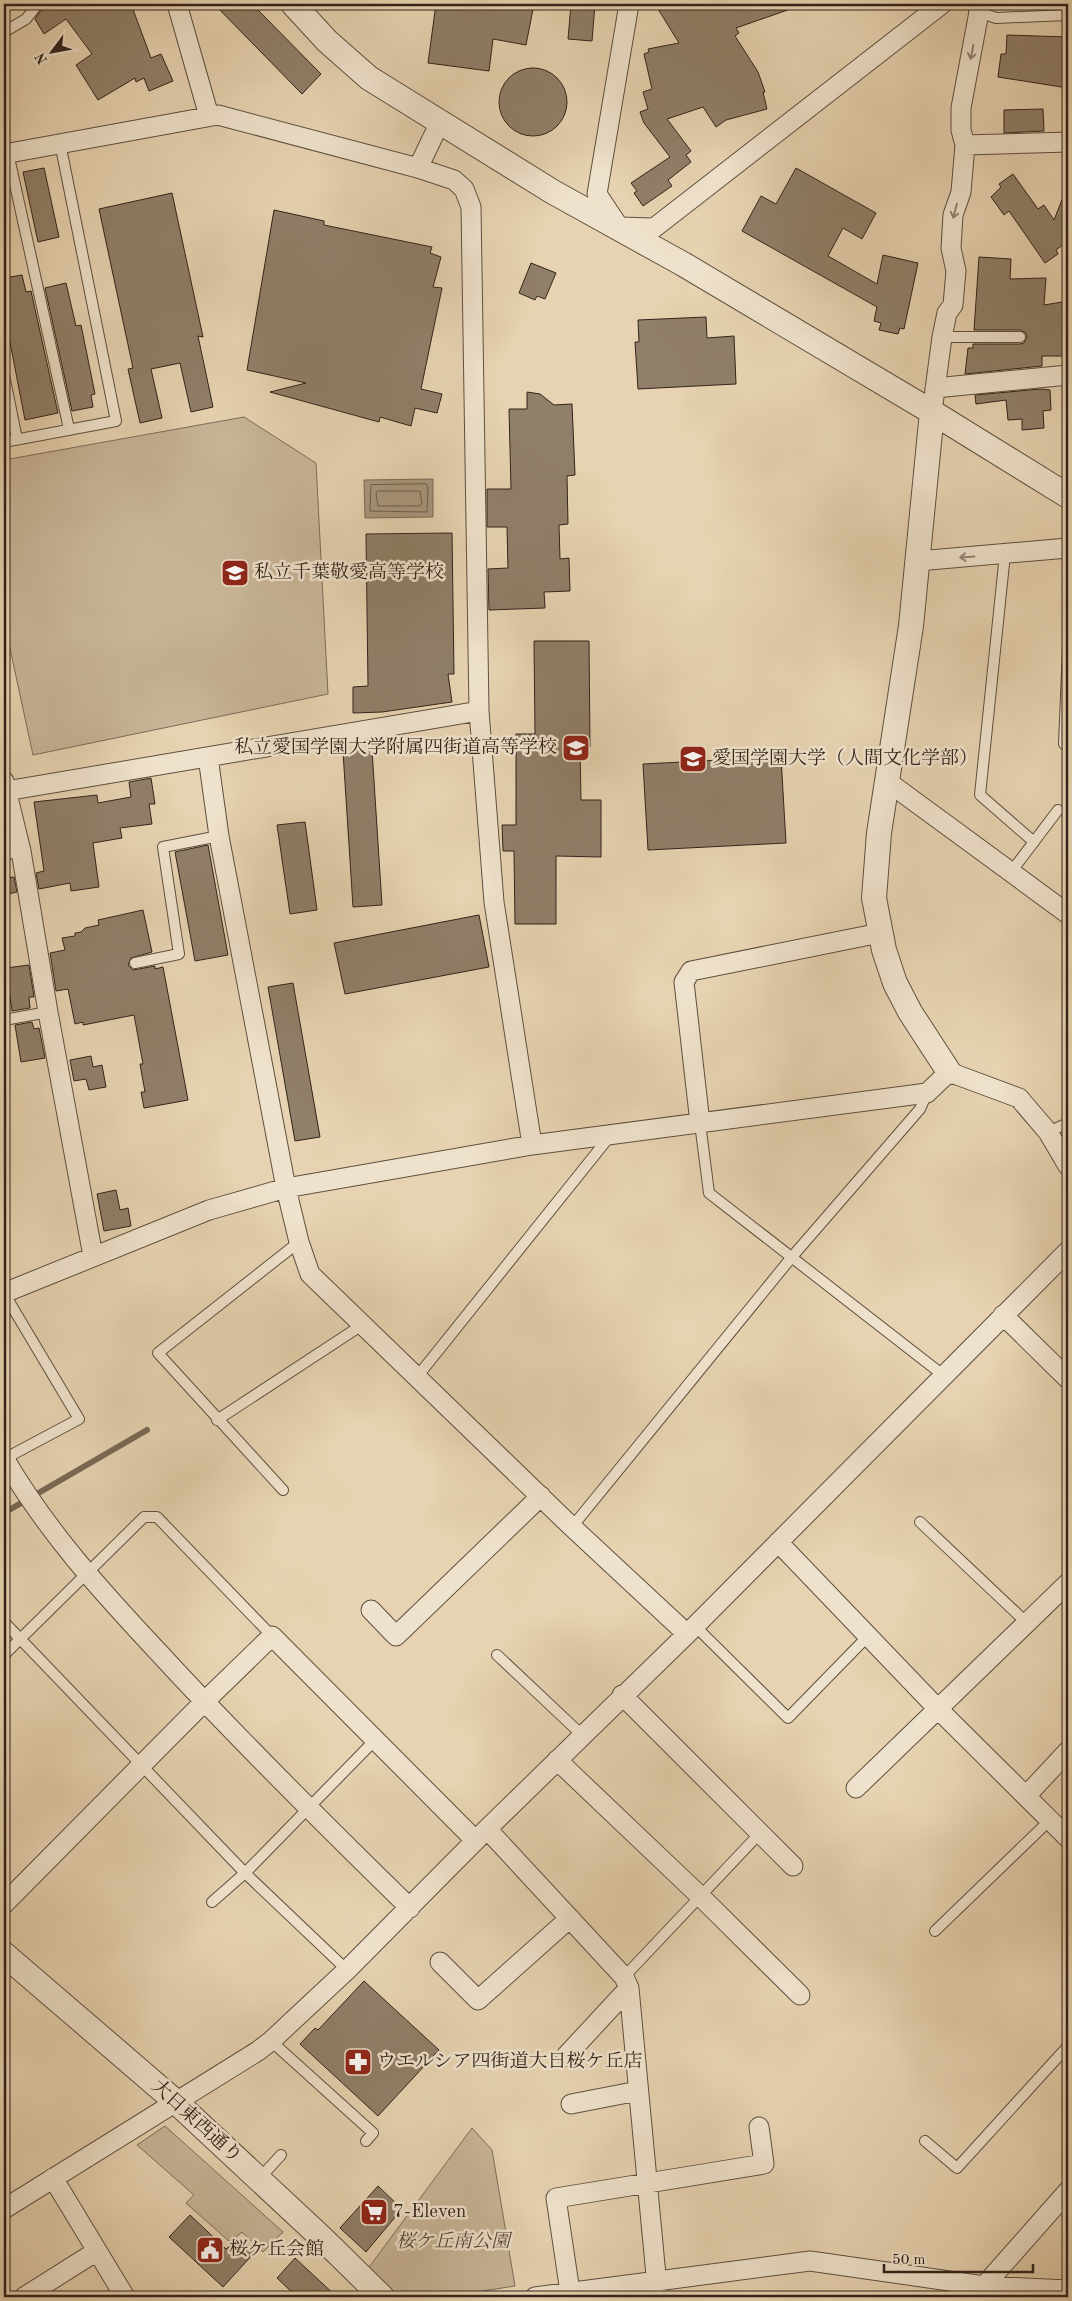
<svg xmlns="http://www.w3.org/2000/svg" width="1072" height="2301" font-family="'Old Standard TT','Noto Serif JP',serif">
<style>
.green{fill:#c8b598;stroke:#7c6c5a}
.water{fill:#a9977e;stroke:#796956}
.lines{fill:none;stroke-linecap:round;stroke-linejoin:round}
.shore{stroke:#6d5d4c;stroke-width:1}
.stream{stroke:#796956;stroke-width:6}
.building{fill:#907f69;stroke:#31231b}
.service-casing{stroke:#5e4f40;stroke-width:12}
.minor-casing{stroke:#5e4f40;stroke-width:21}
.tertiary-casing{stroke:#5e4f40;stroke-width:26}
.service{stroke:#efe2cc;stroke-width:10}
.minor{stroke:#efe2cc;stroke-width:19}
.tertiary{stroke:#efe2cc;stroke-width:24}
.oneway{stroke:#908274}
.labels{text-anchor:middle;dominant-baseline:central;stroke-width:5;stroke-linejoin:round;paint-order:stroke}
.poi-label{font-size:19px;fill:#31231b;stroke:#efe2cc;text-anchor:start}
.street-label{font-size:19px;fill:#31231b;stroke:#efe2cc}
.park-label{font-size:19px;font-style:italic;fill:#57483a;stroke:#efe2cc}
</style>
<rect width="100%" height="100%" fill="#e7d3b1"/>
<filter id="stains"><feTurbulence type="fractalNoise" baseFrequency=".004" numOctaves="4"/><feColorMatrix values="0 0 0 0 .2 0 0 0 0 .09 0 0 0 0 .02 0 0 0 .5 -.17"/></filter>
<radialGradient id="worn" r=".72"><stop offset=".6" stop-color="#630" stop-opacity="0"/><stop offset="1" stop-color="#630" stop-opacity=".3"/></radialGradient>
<path class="green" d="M244 417 316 463 328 694 33 755 4 621V460Z
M165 2126 283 2232 263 2252 242 2232 230 2242 186 2203 194 2195 137 2145Z
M472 2128 492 2150 515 2286 444 2297H397L367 2270Z"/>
<path class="water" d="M433 479V517L365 518 364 480Z"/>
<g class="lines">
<path class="shore" d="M426 484 428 487 427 512 370 511 371 485Z
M378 491H420L422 504 419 506H378L376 493Z"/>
<path class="stream" d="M4 1513 147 1430"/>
</g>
<path class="building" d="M45 4H131L151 58 161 54 173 81 149 91 144 78 136 82 135 78 98 100 76 65 92 54 66 19 44 34 35 19Z
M214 4H252L321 74 302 94Z
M436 4H489L510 7 511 4H534L526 45 493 39 489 71 428 63Z
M571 4H595L592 41 568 39Z
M666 4H799V6L736 28 739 33 735 36 758 72 765 92H763L767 109 726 120 716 127 703 107 667 119 691 151 686 155 691 162 668 180 672 186 643 206 634 193 637 191 631 183 670 157 644 123 640 112 648 109 643 92 652 89 644 54 649 52 648 49 679 43 658 9Z
M1007 35 1068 37V88L998 77 1001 54H1006Z
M499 102a34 34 0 1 1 68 0a34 34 0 1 1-68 0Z
M1043 109 1044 131 1004 133V110Z
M44 168 59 237 38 242 23 172Z
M796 168 876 213 862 239 843 228 828 256 877 284 883 255 918 263 904 329 900 328 898 334 879 330 881 323 874 321 877 307 742 231 761 196 776 204Z
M1013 174 1038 209 1044 205 1054 220 1067 187H1068V241L1056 250 1058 254 1045 263 1009 211 1004 215 991 197 1001 187 999 184Z
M172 193 203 337 198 336 213 407 191 412 180 363 151 369 162 418 140 423 128 369 133 368 99 209Z
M274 210 324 221V225L432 247 430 253 441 257 433 287 442 288 421 389 442 394 437 413 415 408 411 426 380 417 379 422 270 392 306 383 247 370Z
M979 257 1011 259 1010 279 1046 278 1044 305 1068 301V356H1042V366L965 374 968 348H973V344H1020L1024 343 1027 337 1026 333 1020 330H974Z
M531 263 556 273 545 299 537 296 535 300 519 293Z
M22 275 26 292 31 291 58 413 25 420 4 311V278Z
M66 283 76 326 81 325 95 394 91 395 93 407 72 411 45 288Z
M706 317 707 338 734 336 736 384 638 389 635 342H639L638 320Z
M1041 389 1050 390 1051 410 1043 411 1044 428 1022 430V419L1008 420 1006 400 976 404 975 395Z
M527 392 540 394 554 405 572 404 575 475 567 476 568 524 559 525 560 559 569 558 570 591 544 592 545 608 489 610 488 569 508 568 507 527H487V489H511L509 409H527Z
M452 533 454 674H448L452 702 382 712 353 713V687L368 686 366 534Z
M534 641H589L590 747H580L581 800H601V857L556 856V924H515L514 851H503L502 825H516V734H535Z
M372 750 382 905 353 907 343 752Z
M781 757 786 843 648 850 643 764Z
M151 778 155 804H149L152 824 120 828 122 838 93 843 99 887 71 891 70 883 39 889 36 873 44 871 34 802 97 795 98 803 131 797 129 782Z
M305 822 317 910 290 914 277 825Z
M208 845 228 955 195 961 175 852Z
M14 877 17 892 4 895V878Z
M143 910 152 952 131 958 128 965 133 970 155 966V969L163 967 188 1100 144 1108 141 1092H145L140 1064H143L134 1015 83 1025V1022L75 1024 68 989 56 991 50 953 65 950 62 938 75 936V933L81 932 85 928 99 925 98 920Z
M479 915 489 967 345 994 334 943Z
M29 965 34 997H29L30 1008 12 1011 6 968Z
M293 983 320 1137 295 1141 268 987Z
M32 1022 34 1029 39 1028 45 1058 21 1062 15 1025Z
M91 1056 93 1067 102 1065 106 1087 89 1090 86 1079 74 1081 70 1060Z
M116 1190 120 1210 128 1208 131 1226 104 1231 97 1194Z
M364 1981 439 2050 378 2116 300 2044 315 2028 318 2030Z
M378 2186 402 2209 366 2252 340 2228Z
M190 2215 226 2249 240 2238 255 2252 223 2287 169 2237Z
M295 2258 337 2297H297L277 2278Z"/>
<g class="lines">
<defs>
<path id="service" d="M979 12 996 18 1068 15
M4 32 26 19 38 4
M8 153 69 429
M942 337H1020
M4 375 17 439
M4 442 116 421 60 143
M1005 554 980 795 1034 842
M1064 744 1068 647
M4 855 21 851
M1011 872 1058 810
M135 963 179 954 163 847 219 836
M4 1020 48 1012
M700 1123 709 1193 943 1375
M1048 1132 1068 1123
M417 1377 610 1136
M217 1420 362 1325
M4 1459 79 1419 4 1293
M283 1490 158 1353 299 1242
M920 1522 1027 1623
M572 1527 791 1258 920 1109 927 1093
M4 1622 245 1873 347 1970
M695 1626 788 1718 868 1636
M4 1655 144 1517H157L272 1636
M497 1655 582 1735
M212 1902 245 1873 375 1740
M935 1931 1050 1820
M624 1977 761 1832
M271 2041 373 2133 366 2141
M925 2141 957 2168 1068 2046
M259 2179 281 2155"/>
<path id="minor" d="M177 4 209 116
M629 4 597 194 619 227 654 228 942 4
M965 145 1068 142
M4 154 218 115 418 168 454 180 464 189 471 207 479 711 494 902 532 1145
M418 168 440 122
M935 388 1068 375
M932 412 942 337 947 313 953 305 956 271 951 248 953 215 961 192 965 145 961 130V108L979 12 977 4
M918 561 1068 548
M208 757 219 836 286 1188 299 1242 310 1274 572 1527 687 1634
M4 781 21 851 48 1012 93 1256
M888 782 1068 914
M6 791 479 711
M700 1123 684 982 691 971 880 933
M4 1293 209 1210 286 1188 532 1145 927 1093 949 1072 1019 1098 1048 1132 1068 1166
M1003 1315 1068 1379
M4 1458C48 1533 102 1592 161 1655 241 1742 325 1825 410 1908
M778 1542 938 1709 1068 1838
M371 1610 396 1636 541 1496
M622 1695 793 1866
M557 1760 700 1896 800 1995
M856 1788 1068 1583
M1026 1796 1068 1751
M487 1829 624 1977 629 1988 658 2297
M4 1904 204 1702 272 1636 475 1840
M440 1962 478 2000 570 1918
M566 2056 629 1988
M571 2104 638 2091
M53 2178 125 2297
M4 2209 258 2051 271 2041 347 1970 487 1829 687 1634 1068 1251
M984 2286 1068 2191
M570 2292 556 2198 764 2164 759 2127
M24 2297 97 2251
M535 2297 810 2261 984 2286 1068 2290"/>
<path id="tertiary" d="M293 4 327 41 369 78 553 192 683 264 932 412 1068 496
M932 412 911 626 879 833 874 898 884 950 895 983 910 1012 949 1072
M4 1954 176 2102 323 2239 382 2297"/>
</defs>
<use href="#service" class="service-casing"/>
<use href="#minor" class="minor-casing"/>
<use href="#tertiary" class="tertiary-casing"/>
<use href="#service" class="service"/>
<use href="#minor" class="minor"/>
<use href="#tertiary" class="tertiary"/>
</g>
<defs><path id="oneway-shaft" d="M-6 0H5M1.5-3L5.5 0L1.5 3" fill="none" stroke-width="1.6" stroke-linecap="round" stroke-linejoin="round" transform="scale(1.25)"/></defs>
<g class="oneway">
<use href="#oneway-shaft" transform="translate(972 52) rotate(101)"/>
<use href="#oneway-shaft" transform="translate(955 211) rotate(105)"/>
<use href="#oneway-shaft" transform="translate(967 557) rotate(176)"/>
</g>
<defs>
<symbol id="school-square" viewBox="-11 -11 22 22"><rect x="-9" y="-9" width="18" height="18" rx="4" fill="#8f2418" stroke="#efe2cc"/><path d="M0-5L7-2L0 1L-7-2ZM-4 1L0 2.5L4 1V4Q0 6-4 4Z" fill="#fff"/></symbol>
<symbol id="university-square" viewBox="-11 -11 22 22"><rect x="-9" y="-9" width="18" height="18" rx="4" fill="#8f2418" stroke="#efe2cc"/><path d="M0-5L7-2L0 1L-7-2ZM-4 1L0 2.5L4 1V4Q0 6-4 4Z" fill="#fff"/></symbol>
<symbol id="pharmacy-square" viewBox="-11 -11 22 22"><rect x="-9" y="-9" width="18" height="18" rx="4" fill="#8f2418" stroke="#efe2cc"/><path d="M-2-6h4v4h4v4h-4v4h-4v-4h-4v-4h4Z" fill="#fff"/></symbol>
<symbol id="supermarket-square" viewBox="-11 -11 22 22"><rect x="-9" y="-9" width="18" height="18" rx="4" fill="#8f2418" stroke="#efe2cc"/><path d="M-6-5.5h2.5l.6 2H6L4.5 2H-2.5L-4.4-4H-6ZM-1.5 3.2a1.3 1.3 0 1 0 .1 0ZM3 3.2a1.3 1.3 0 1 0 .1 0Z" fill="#fff"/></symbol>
<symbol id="civic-square" viewBox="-11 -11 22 22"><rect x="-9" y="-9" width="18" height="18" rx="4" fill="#8f2418" stroke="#efe2cc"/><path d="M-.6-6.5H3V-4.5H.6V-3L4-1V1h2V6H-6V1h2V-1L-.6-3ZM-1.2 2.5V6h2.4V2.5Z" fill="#fff"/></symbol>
</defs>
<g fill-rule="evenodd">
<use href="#school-square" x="219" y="557" width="32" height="32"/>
<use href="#school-square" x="560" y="732" width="32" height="32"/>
<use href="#university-square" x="677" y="743" width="32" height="32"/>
<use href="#pharmacy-square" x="342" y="2046" width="32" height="32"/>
<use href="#supermarket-square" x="358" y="2196" width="32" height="32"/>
<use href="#civic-square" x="194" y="2234" width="32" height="32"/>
</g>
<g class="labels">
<g class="poi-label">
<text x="254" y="573">私立千葉敬愛高等学校</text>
<text x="557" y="748" text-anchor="end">私立愛国学園大学附属四街道高等学校</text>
<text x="712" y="759">愛国学園大学（人間文化学部）</text>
<text x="377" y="2062">ウエルシア四街道大日桜ケ丘店</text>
<text x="393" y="2212">7-Eleven</text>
<text x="229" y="2250">桜ケ丘会館</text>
</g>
<g class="street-label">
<text transform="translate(196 2122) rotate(42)">大日東西通り</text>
</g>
<g class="park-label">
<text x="453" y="2242">桜ケ丘南公園</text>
</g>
</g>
<rect width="1072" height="2301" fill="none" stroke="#e7d3b1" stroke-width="20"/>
<rect x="5" y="5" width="1062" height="2291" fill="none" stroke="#31231b" stroke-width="2.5"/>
<rect x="10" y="10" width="1052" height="2281" fill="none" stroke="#31231b"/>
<g transform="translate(52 52) rotate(238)" stroke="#efe2cc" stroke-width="4" paint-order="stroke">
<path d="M0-4L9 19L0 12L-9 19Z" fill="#31231b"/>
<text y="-8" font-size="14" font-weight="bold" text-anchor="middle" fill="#31231b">N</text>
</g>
<path d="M884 2264v8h149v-8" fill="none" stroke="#31231b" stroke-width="2.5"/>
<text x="892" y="2264" font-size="15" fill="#31231b" stroke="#efe2cc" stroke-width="4" paint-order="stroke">50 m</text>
<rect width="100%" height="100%" filter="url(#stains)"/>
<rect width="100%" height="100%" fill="url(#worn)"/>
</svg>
